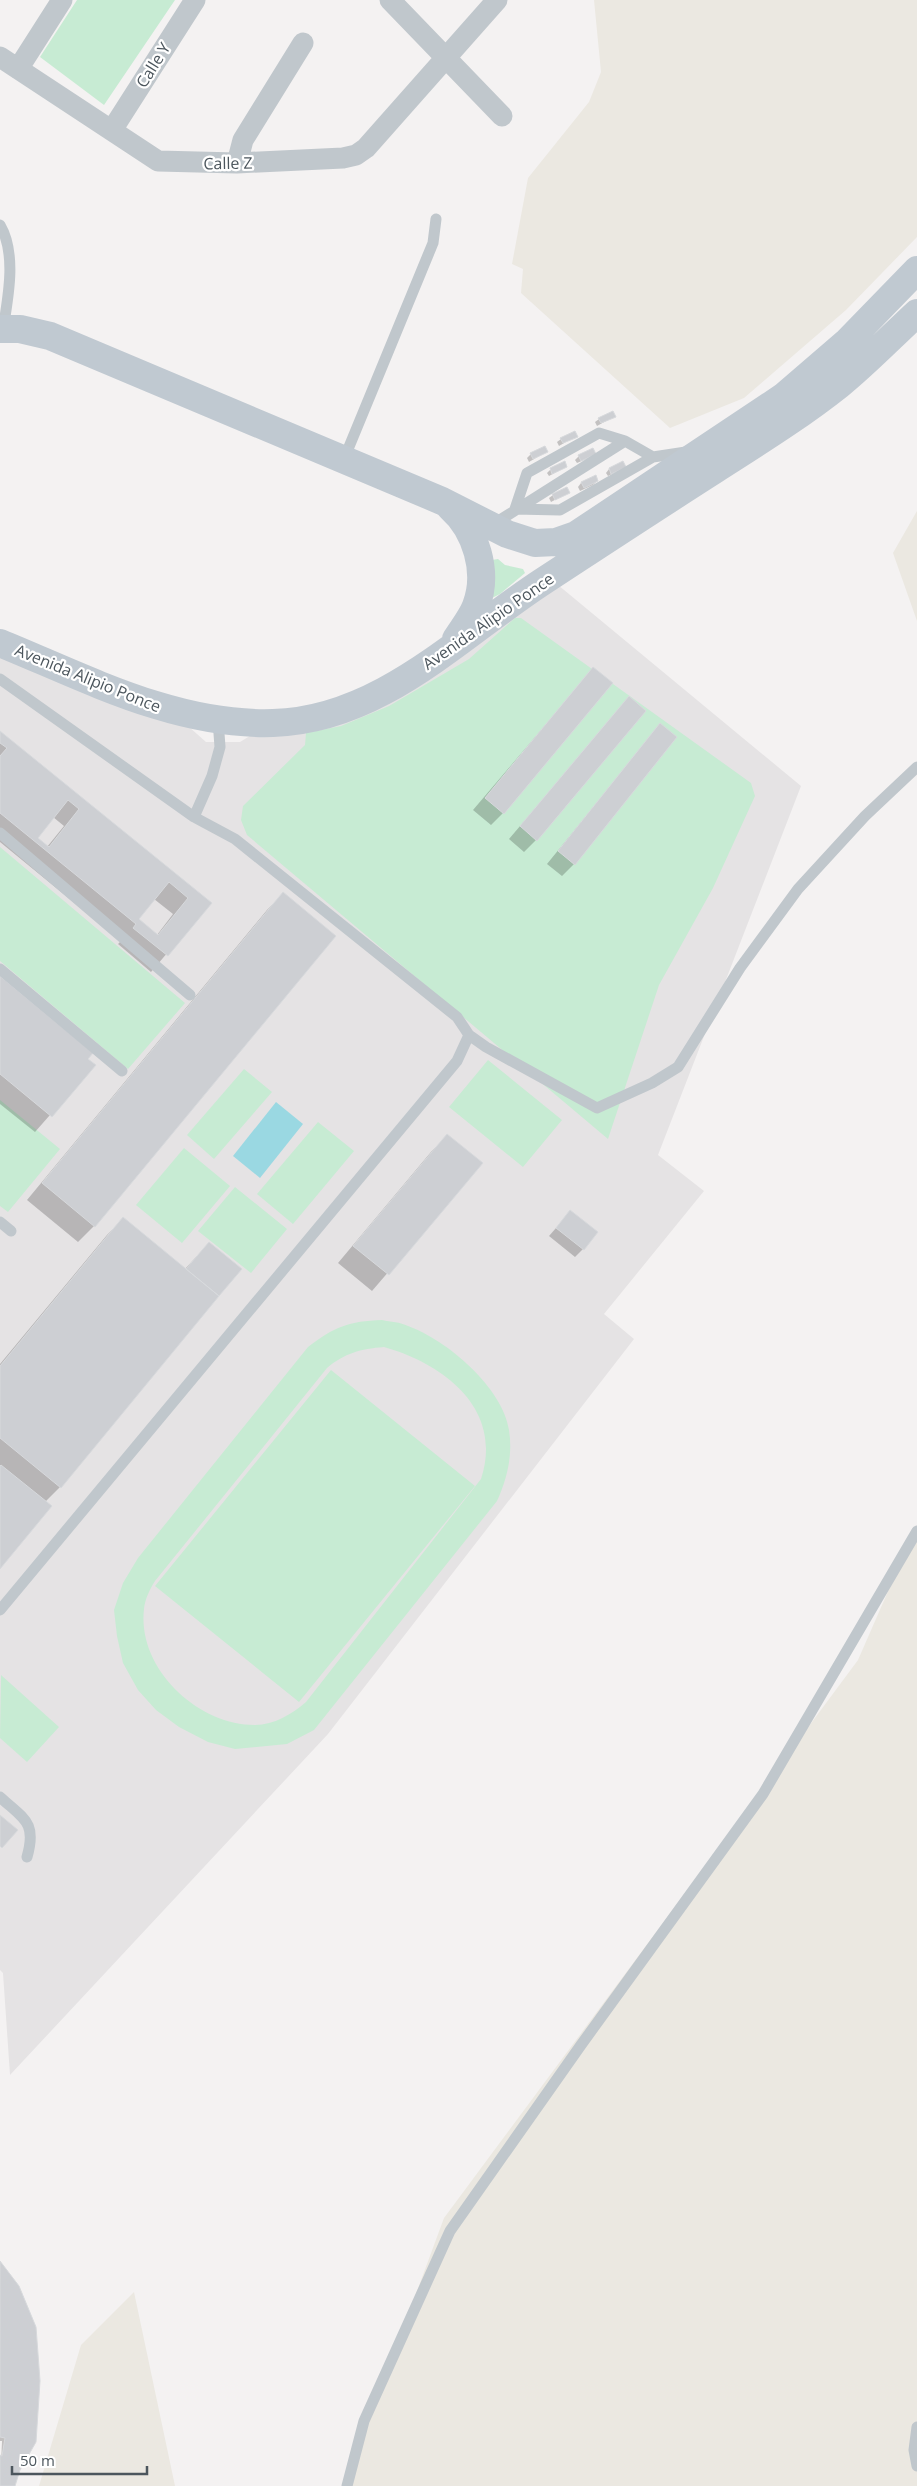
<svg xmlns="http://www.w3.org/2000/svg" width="917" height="2486" font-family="'Open Sans',sans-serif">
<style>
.education{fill:#e5e3e4}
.green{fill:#c7ebd3;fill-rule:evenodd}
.sand{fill:#ebe8e1}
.water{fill:#9ad8e2}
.shadow{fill:#0003;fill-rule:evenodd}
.building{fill:#cdcfd3;stroke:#d7d9dc;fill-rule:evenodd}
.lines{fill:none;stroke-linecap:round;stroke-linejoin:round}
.lane{stroke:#c0c7cc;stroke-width:11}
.street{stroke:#c0c7cc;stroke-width:21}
.secondary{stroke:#c0c9d1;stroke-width:28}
.labels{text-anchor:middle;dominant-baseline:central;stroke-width:4.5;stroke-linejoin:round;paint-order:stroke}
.street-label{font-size:16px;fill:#4c565d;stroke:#fff}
</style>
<rect width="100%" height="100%" fill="#f4f2f2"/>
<path class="education" d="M552 580 801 786 658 1155 704 1191 604 1314 634 1339 328 1734 10 2075 3 1973 0 1970V652L188 726 206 742H240L258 731 332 724Z"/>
<path class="green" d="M77 0H175L104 105 40 57Z
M498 559 505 565 523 569 525 573 500 594 492 598V560Z
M515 618H521L751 783 755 796 713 888 659 985 608 1139 247 835 241 820 243 806 305 745 306 733 341 726 389 706 469 659Z
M0 847 185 1003 128 1069 0 961Z
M488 1060 562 1120 523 1167 449 1107Z
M244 1069 272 1092 214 1159 187 1135Z
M0 1100 60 1149 8 1212 0 1206Z
M318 1122 354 1151 293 1224 257 1194Z
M184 1148 230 1186 182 1243 136 1205Z
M235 1187 287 1229 251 1273 198 1231Z
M382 1320C391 1322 400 1322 408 1326 447 1340 503 1388 509 1430 513 1455 507 1479 497 1501L314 1730 287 1744 235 1749 208 1742 179 1727 156 1710 138 1690 123 1663 117 1636 114 1610 123 1583 138 1558 308 1347C334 1327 349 1321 382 1320ZM384 1347C444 1364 504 1409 481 1479L306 1702C292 1714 274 1725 255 1725 197 1725 137 1668 144 1609 145 1599 150 1589 155 1581L327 1368C345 1353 360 1349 384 1347Z
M331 1370 475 1486 299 1702 155 1586Z
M1 1675 59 1727 27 1762 0 1738Z"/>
<path class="sand" d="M594 0H917V237L846 310 744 398 670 428 521 293 523 269 512 264 528 178 589 102 601 72Z
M917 511V621L893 553Z
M917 1525V2486H345L444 2218 858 1660Z
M134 2292 175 2486H39L81 2345Z"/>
<path class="water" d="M276 1102 303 1124 260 1178 233 1156Z"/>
<path class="shadow" d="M615 416 597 426 595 422 599 419Z
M576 436 559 446 557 442 561 439Z
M546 452 529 462 527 458 531 454Z
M579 456 591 457 577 463 575 460Z
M566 467 549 476 547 473 551 469Z
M625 467 608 476 606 473 609 469Z
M595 477 597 481 593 485 580 491 578 487 581 483Z
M568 493 551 502 549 498 553 495Z
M593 669 503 813 491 825 473 810Z
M629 698 536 840 524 852 509 839Z
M660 725 574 864 562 876 547 864Z
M0 733 210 903 151 972 118 944 121 941 0 842ZM53 817 64 826 47 847 36 838ZM154 899 173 914 157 935 137 919Z
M283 894 94 1226 78 1242 27 1200 267 910Z
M0 978 94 1065 35 1132 0 1104Z
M447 1136 481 1164 372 1291 338 1263 431 1152Z
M570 1212 583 1249 575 1257 549 1236Z
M123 1219 185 1269 209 1243 60 1487 45 1502 0 1567V1364L107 1235Z
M0 2263 18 2469 14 2486H0L2 2441H0Z"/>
<path class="building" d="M613 411 616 417 601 423 598 418Z
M575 431 578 437 563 443 560 438Z
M545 446 548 452 533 459 530 453Z
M593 448 596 454 581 461 578 455Z
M565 461 567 467 552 474 550 468Z
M623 461 626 467 611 474 609 468Z
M596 475 598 481 584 488 581 482Z
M567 487 570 493 555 500 552 494Z
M593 667 613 683 504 814 485 798Z
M629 696 646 711 537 841 520 826Z
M660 723 677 737 575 865 558 851Z
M0 731 212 903 168 956 133 928 136 924 0 813V756L7 748 0 743ZM68 800 79 809 49 847 38 838ZM169 882 188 898 158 935 139 919Z
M283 892 336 936 95 1227 42 1183Z
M0 976 93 1053 88 1059 96 1065 52 1117 0 1074Z
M447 1134 483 1163 389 1275 353 1246Z
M570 1210 598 1232 584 1250 556 1228Z
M123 1217 219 1296 61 1488 0 1438V1366Z
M209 1242 242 1269 219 1296 186 1269Z
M1 1465 52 1506 0 1569V1466Z
M0 1815 18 1830 2 1848 0 1846Z
M0 2261 19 2286 36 2327 40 2381 36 2442 20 2470 15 2486H0V2455L2 2456 5 2438 0 2437Z"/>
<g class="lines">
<path class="lane" d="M0 225C17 254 8 298 3 329
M625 441 599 433 527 473 515 509 560 510 653 457
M344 459 433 243 436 219
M492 525 625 441 653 457 686 452
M0 679 194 817
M218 720 220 747 212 776 194 817 235 839 457 1017 469 1035 486 1047 597 1108 652 1083 678 1067 740 968 798 889 865 816 917 767
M0 833 190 995
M0 969 122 1071
M0 1222 11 1231
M0 1610 457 1061 469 1035
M0 1797C24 1819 37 1822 27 1857
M917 2427 914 2450 917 2466
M347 2486 364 2421 450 2231 581 2045 763 1794 917 1531"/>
<path class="street" d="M390 0 502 116
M0 57 158 161 237 163 343 158 356 155 366 148 497 0
M18 69 62 0
M112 130 195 0
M237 163 243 140 303 43"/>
<path class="secondary" d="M0 329H20L50 336 442 501 507 534 535 543 556 542 576 535 783 397 848 341 917 270
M450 507C476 530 489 572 476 606 472 617 463 628 456 639
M0 643C88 679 176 726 273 723 380 720 458 637 542 582 600 544 658 506 716 469 758 442 800 416 839 385 866 363 891 337 917 313"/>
</g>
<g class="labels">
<g class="street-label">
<text transform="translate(153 65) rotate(-58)">Calle Y</text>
<text transform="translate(228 163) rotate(-1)">Calle Z</text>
<text transform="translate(488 621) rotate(-35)">Avenida Alipio Ponce</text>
<text transform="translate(88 678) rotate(22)">Avenida Alipio Ponce</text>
</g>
</g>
<path d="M12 2466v8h135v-8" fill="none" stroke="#4c565d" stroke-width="2.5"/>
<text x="20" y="2466" font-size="15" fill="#4c565d" stroke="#ffffff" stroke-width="4" paint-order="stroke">50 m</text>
</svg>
